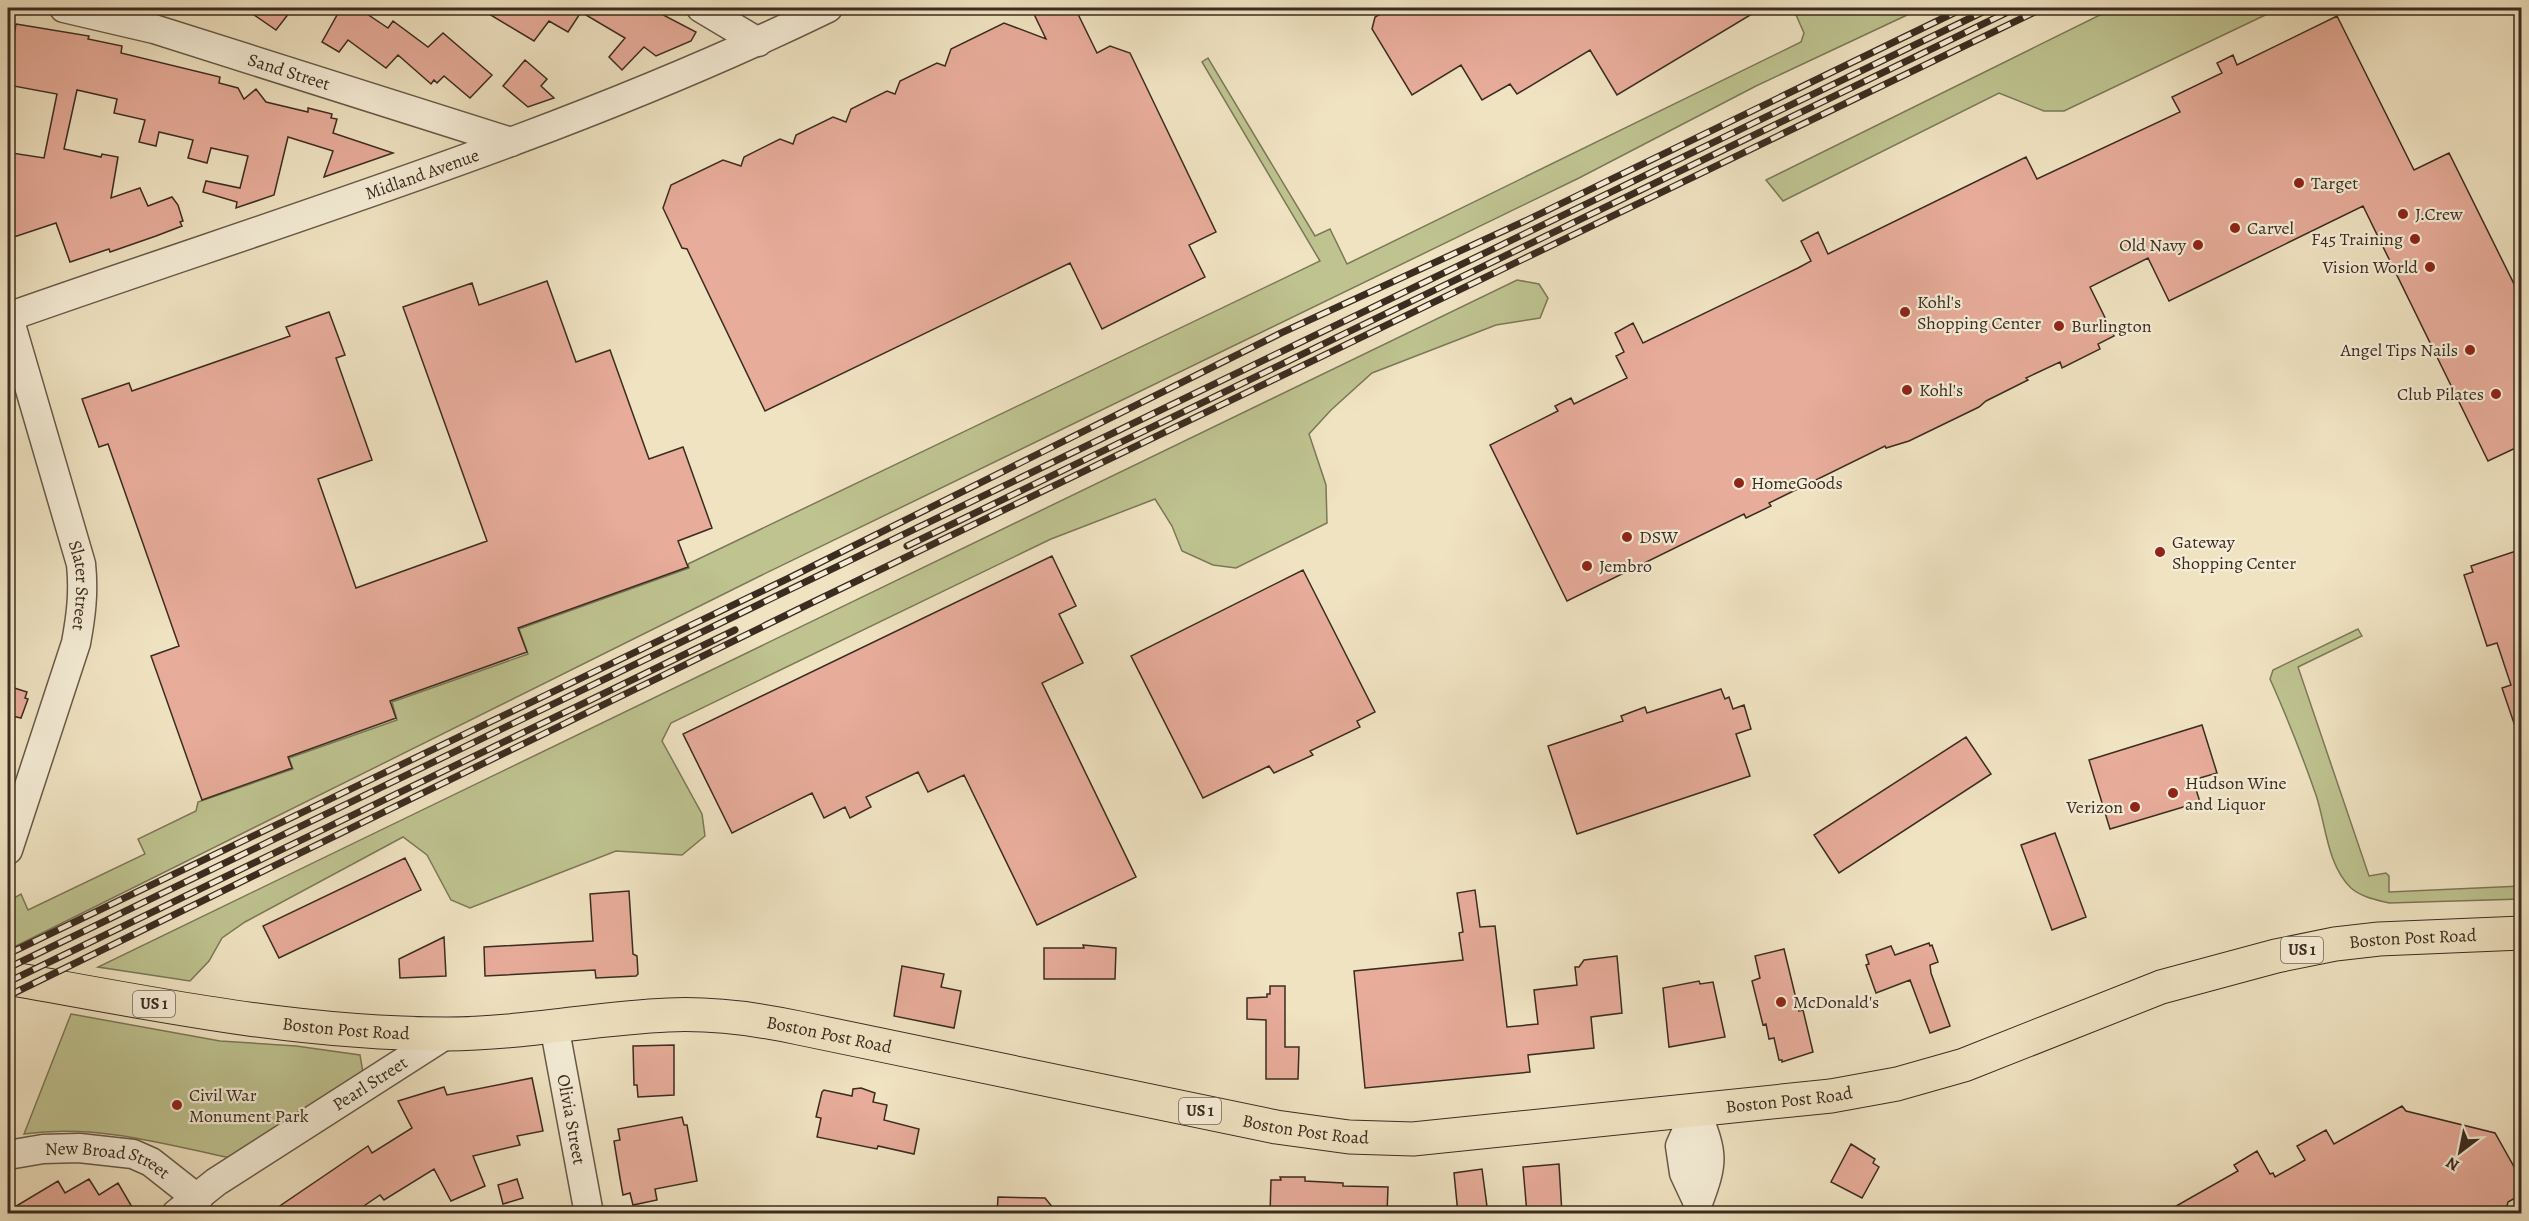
<svg xmlns="http://www.w3.org/2000/svg" width="2529" height="1221" font-family="Alegreya,serif">
<style>
.green{fill:#bec390;stroke:#7c7858;stroke-width:1.5}
.building{fill:#e7ac9a;stroke:#3b2c21;stroke-width:1.5}
.lines{fill:none;stroke-linecap:round;stroke-linejoin:round}
.minor-casing{stroke:#685a49;stroke-width:31}
.major-casing{stroke:#3b2c21;stroke-width:35}
.minor{stroke:#f5edd7;stroke-width:28}
.major{stroke:#f0e3c2;stroke-width:33}
.rail-casing{stroke:#3b2c21;stroke-width:7}
.rail{stroke:#f5edd7;stroke-width:4.5;stroke-dasharray:14;stroke-linecap:butt}
.poi-dot{fill:#8f2418;stroke:#f5edd7;stroke-width:2}
.labels{text-anchor:middle;dominant-baseline:central;stroke-width:4.5;stroke-linejoin:round;paint-order:stroke}
.shield{fill:#f5edd7;stroke:#736658;stroke-width:1.5}
.shield-label{font-size:16px;font-weight:bold;fill:#3b2c21}
.street-label{font-size:18px;fill:#3b2c21;stroke:#f5edd7}
.poi-label{font-size:18px;fill:#3b2c21;stroke:#f5edd7;text-anchor:start}
</style>
<rect width="100%" height="100%" fill="#f0e3c2"/>
<filter id="stains"><feTurbulence type="fractalNoise" baseFrequency=".00333" numOctaves="4"/><feColorMatrix values="0 0 0 0 .2 0 0 0 0 .09 0 0 0 0 .02 0 0 0 .5 -.17"/></filter>
<radialGradient id="worn" r=".72"><stop offset=".6" stop-color="#630" stop-opacity="0"/><stop offset="1" stop-color="#630" stop-opacity=".3"/></radialGradient>
<path class="green" d="M1793 8H1922L1756 86 1579 178 760 576 14 947 10 940 8 941V915L14 898 21 894 28 910 145 854 138 839 196 811 198 802 293 769 289 758 397 720 392 702 528 654 519 629 689 568 688 564 1320 261 1202 62 1208 58 1315 236 1330 229 1347 264 1801 42 1804 33Z
M2114 8H2280L2064 111H2044L1999 93 1783 201 1766 180Z
M1517 280 1539 284 1548 298 1540 318 1496 325 1372 373 1331 410 1309 434 1326 485 1327 523 1236 568 1213 565 1182 551 1172 526 1155 499 1051 539 671 723 662 741 702 814 705 836 682 855 616 851 470 908 451 900 427 855 403 837 245 922 222 938 209 961 190 981 98 967Z
M2358 629 2362 636 2298 667 2369 876 2386 873 2389 876V892L2521 886V899L2389 903C2377 900 2361 897 2351 888 2327 865 2326 825 2316 795 2302 755 2287 717 2270 679L2273 670Z
M71 1014 220 1041 296 1046 360 1055 363 1073 230 1158C161 1143 95 1124 24 1134Z"/>
<path class="building" d="M244 8H293L276 30Z
M341 8H358L388 28 393 21 428 47 443 33 492 75 470 98 444 76 437 83 434 80 431 84 398 55 386 68 348 40 339 52 322 42Z
M479 8H650L696 32 691 41 656 56 644 47 622 70 609 57 625 38 581 12 568 32 549 21 534 41Z
M1031 8H1075L1097 53 1110 46 1130 53 1216 232 1189 245 1205 277 1102 329 1070 263 765 411 687 249 682 248 663 208 671 185 723 160 741 166 744 157 780 139 793 144 796 135 833 117 846 122 851 109 887 91 895 94 900 81 937 63 945 66 951 49 1004 23 1046 39Z
M1391 8H1762L1617 95 1590 50 1517 94 1510 84 1482 100 1461 65 1412 95 1372 29 1375 17Z
M2337 16 2414 170 2449 153 2522 300V445L2488 461 2363 206 2169 301 2148 258 2090 287 2114 336 2098 344 2100 349 2062 368 2060 362 2026 378 2028 380 1986 401 1979 407 1909 441 1886 448 1885 446 1769 503 1771 506 1746 518 1744 514 1567 601 1490 445 1558 411 1555 406 1571 398 1574 404 1627 378 1616 356 1624 352 1615 333 1633 323 1643 343 1798 268 1811 261 1801 241 1818 232 1828 254 2026 157 2037 179 2180 112 2172 97 2222 73 2217 63 2233 55 2237 65Z
M16 24 89 36 88 39 122 46 121 53 220 77 219 83 238 88 244 99 256 89 266 102 308 112V108L332 114 331 118 337 119 333 133 393 153 324 177 333 151 288 137 274 195 236 208 237 202 203 192 206 181 240 188 248 156 211 148 207 163 188 158 193 140 159 132 156 146 139 142 145 120 114 113 117 99 77 90 64 149 101 157 102 154 118 157 111 198 140 188 148 206 172 197 178 205 183 221 180 222 182 226 156 236 110 252 109 249 70 262 56 223 8 239V160H10L12 153 44 158 57 94 8 85V68Z
M525 60 547 79 541 86 554 98 528 107 503 86Z
M547 281 576 362 610 350 649 459 683 447 712 528 678 541 688 567 518 628 527 652 390 701 396 718 288 757 292 768 202 800 151 656 179 646 108 444 99 447 82 399 129 383 132 391 290 336 286 327 329 312 345 355 336 358 372 460 318 479 356 588 487 541 403 307 472 283 479 305Z
M2522 549V738H2519L2502 688 2511 685 2497 643 2487 646 2464 575 2473 572 2471 566Z
M1052 556 1076 606 1059 614 1083 663 1042 683 1136 877 1037 925 964 775 928 792 918 772 866 797 871 807 850 818 845 807 824 818 812 793 732 833 683 734Z
M1303 570 1375 712 1357 721 1360 727 1310 751 1313 755 1274 773 1269 766 1203 798 1131 656Z
M8 686 27 692 25 698 28 699 21 718 8 715Z
M1721 689 1725 699 1729 697 1733 709 1744 705 1751 729 1736 734 1750 776 1577 834 1548 746 1623 721 1621 716 1645 707 1647 713Z
M2202 725 2217 773 2193 780 2200 802 2110 829 2089 760Z
M1966 737 1991 774 1839 873 1814 835Z
M2055 833 2086 917 2052 930 2021 845Z
M405 858 421 890 279 958 263 926Z
M1475 890 1480 927 1495 926 1507 1027 1538 1024 1534 990 1577 985 1575 967H1579L1584 960 1617 956 1622 1013 1591 1017 1594 1048 1528 1055 1530 1072 1365 1088 1354 971 1463 960 1459 933 1463 932 1457 893Z
M629 891 633 954 637 956 638 974 636 976 596 978 595 970 485 976 484 947 593 941 590 894Z
M444 937 446 976 400 978 399 959Z
M1929 943 1930 946 1932 945 1938 962 1930 965 1931 973 1950 1026 1930 1033 1910 980 1876 993 1866 965 1869 964 1866 955 1891 946 1895 955Z
M1083 945 1116 948 1115 979H1044V948H1084Z
M1784 949 1799 1011 1803 1010 1813 1052 1782 1062V1060H1779L1774 1038 1769 1039 1766 1024 1763 1025 1752 981 1760 978 1755 956Z
M902 966 944 974 941 987 961 991 954 1028 894 1016Z
M1699 981 1700 984 1713 982 1725 1037 1669 1047 1663 988Z
M1270 986H1285V1047H1299L1298 1079H1266V1020L1247 1019V998L1267 997V994H1270Z
M674 1045V1095L638 1097 637 1085H634L633 1046Z
M532 1078 543 1131 517 1136 520 1145 473 1156 485 1186 451 1201 434 1169 384 1200 380 1195 352 1214H268L368 1146 372 1153 412 1128 398 1101 444 1087 447 1095Z
M861 1088 875 1093 873 1102 887 1105 884 1120 919 1129 914 1154 878 1146 877 1149 817 1137 821 1118 816 1117 822 1092 824 1090 852 1096 853 1089Z
M2402 1106 2406 1111 2495 1133 2522 1181V1194L2508 1202 2505 1214H2162L2238 1171 2234 1165 2257 1151 2270 1174 2273 1173 2275 1177 2305 1160 2297 1146 2326 1130 2334 1144Z
M682 1117 684 1125H687L697 1181 655 1189 657 1200 633 1205 630 1193 623 1195 620 1178 614 1141 620 1140 618 1129Z
M1851 1144 1875 1159 1873 1163 1879 1167 1862 1198 1831 1182Z
M1559 1164 1562 1214H1527L1523 1167Z
M1482 1169 1488 1214H1458L1454 1173Z
M1280 1177H1305V1181L1343 1183V1186L1388 1187 1387 1214H1270L1271 1180H1281Z
M89 1179 99 1195 118 1183 132 1207 120 1214H8V1211L58 1181 65 1193Z
M517 1179 523 1198 503 1204 498 1185Z
M998 1197 1045 1198 1058 1214H997Z"/>
<g class="lines">
<defs>
<g id="minor">
<path id="s1" d="M64 8 154 29 511 142"/>
<path d="M701 8 758 42"/>
<path id="s2" d="M8 317C283 220 565 136 828 8"/>
<path id="s3" d="M8 318 12 328 81 564C84 592 81 616 76 643L8 850"/>
<path id="s4" d="M554 1025 589 1214"/>
<path d="M1696 1110C1712 1154 1715 1158 1698 1203L1684 1173 1680 1146Z"/>
<path id="s5" d="M8 1155 43 1149 79 1148 133 1154 151 1162 198 1199"/>
<path id="s6" d="M176 1214 216 1182 447 1034"/>
</g>
<g id="major">
<path id="s7" d="M8 978C153 1004 298 1034 447 1034 521 1034 595 1018 668 1015 712 1013 757 1019 799 1028L1276 1127 1349 1137 1413 1139 1831 1096 1897 1084 1964 1065 2161 987 2276 956 2335 944 2379 939 2522 933"/>
</g>
</defs>
<use href="#minor" class="minor-casing"/>
<use href="#major" class="major-casing"/>
<use href="#minor" class="minor"/>
<use href="#major" class="major"/>
<defs>
<path id="rail" d="M907 546 2016 8
M8 954 789 578 1281 333 1523 222 1964 8
M8 968 1991 8
M8 982 735 630
M8 996 807 605 2043 8"/>
</defs>
<use href="#rail" class="rail-casing"/>
<use href="#rail" class="rail"/>
</g>
<g class="poi-dot">
<circle cx="2299" cy="183" r="6"/>
<circle cx="2403" cy="214" r="6"/>
<circle cx="2235" cy="228" r="6"/>
<circle cx="2415" cy="239" r="6"/>
<circle cx="2198" cy="245" r="6"/>
<circle cx="2430" cy="267" r="6"/>
<circle cx="1905" cy="312" r="6"/>
<circle cx="2059" cy="326" r="6"/>
<circle cx="2470" cy="350" r="6"/>
<circle cx="1907" cy="390" r="6"/>
<circle cx="2496" cy="394" r="6"/>
<circle cx="1739" cy="483" r="6"/>
<circle cx="1627" cy="537" r="6"/>
<circle cx="2160" cy="552" r="6"/>
<circle cx="1587" cy="566" r="6"/>
<circle cx="2173" cy="793" r="6"/>
<circle cx="2135" cy="807" r="6"/>
<circle cx="1781" cy="1002" r="6"/>
<circle cx="177" cy="1105" r="6"/>
</g>
<g class="labels">
<g class="shield">
<rect x="2281" y="937" width="42" height="26" rx="4.5"/>
<rect x="133" y="991" width="42" height="26" rx="4.5"/>
<rect x="1179" y="1098" width="42" height="26" rx="4.5"/>
</g>
<g class="shield-label">
<text x="2302" y="950">US 1</text>
<text x="154" y="1004">US 1</text>
<text x="1200" y="1111">US 1</text>
</g>
<g class="street-label">
<text stroke="none"><textPath href="#s1" startOffset="234">Sand Street</textPath></text>
<text stroke="none"><textPath href="#s2" startOffset="438">Midland Avenue</textPath></text>
<text stroke="none"><textPath href="#s3" startOffset="278">Slater Street</textPath></text>
<text stroke="none"><textPath href="#s7" startOffset="2448">Boston Post Road</textPath></text>
<text stroke="none"><textPath href="#s7" startOffset="342">Boston Post Road</textPath></text>
<text stroke="none"><textPath href="#s7" startOffset="828">Boston Post Road</textPath></text>
<text stroke="none"><textPath href="#s6" startOffset="234">Pearl Street</textPath></text>
<text stroke="none"><textPath href="#s7" startOffset="1800">Boston Post Road</textPath></text>
<text stroke="none"><textPath href="#s4" startOffset="96">Olivia Street</textPath></text>
<text stroke="none"><textPath href="#s7" startOffset="1314">Boston Post Road</textPath></text>
<text stroke="none"><textPath href="#s5" startOffset="102">New Broad Street</textPath></text>
</g>
<g class="poi-label">
<text x="2311" y="183">Target</text>
<text x="2415" y="214">J.Crew</text>
<text x="2247" y="228">Carvel</text>
<text x="2403" y="239" text-anchor="end">F45 Training</text>
<text x="2186" y="245" text-anchor="end">Old Navy</text>
<text x="2418" y="267" text-anchor="end">Vision World</text>
<text x="1917" y="302">Kohl's<tspan x="1917" dy="21">Shopping Center</tspan></text>
<text x="2071" y="326">Burlington</text>
<text x="2458" y="350" text-anchor="end">Angel Tips Nails</text>
<text x="1919" y="390">Kohl's</text>
<text x="2484" y="394" text-anchor="end">Club Pilates</text>
<text x="1751" y="483">HomeGoods</text>
<text x="1639" y="537">DSW</text>
<text x="2172" y="542">Gateway<tspan x="2172" dy="21">Shopping Center</tspan></text>
<text x="1599" y="566">Jembro</text>
<text x="2185" y="783">Hudson Wine<tspan x="2185" dy="21">and Liquor</tspan></text>
<text x="2123" y="807" text-anchor="end">Verizon</text>
<text x="1793" y="1002">McDonald's</text>
<text x="189" y="1095">Civil War<tspan x="189" dy="21">Monument Park</tspan></text>
</g>
</g>
<rect width="2529" height="1221" fill="none" stroke="#f0e3c2" stroke-width="30"/>
<rect x="9" y="9" width="2511" height="1203" fill="none" stroke="#3b2c21" stroke-width="3"/>
<rect x="15" y="15" width="2499" height="1191" fill="none" stroke="#3b2c21" stroke-width="1.5"/>
<g transform="translate(2460 1152) rotate(212)" stroke="#f5edd7" stroke-width="4.5" paint-order="stroke">
<path d="M0-4.5L10 22L0 15L-10 22Z" fill="#3b2c21"/>
<text y="-9" font-size="16" font-weight="bold" text-anchor="middle" fill="#3b2c21">N</text>
</g>
<rect width="100%" height="100%" filter="url(#stains)"/>
<rect width="100%" height="100%" fill="url(#worn)"/>
</svg>
